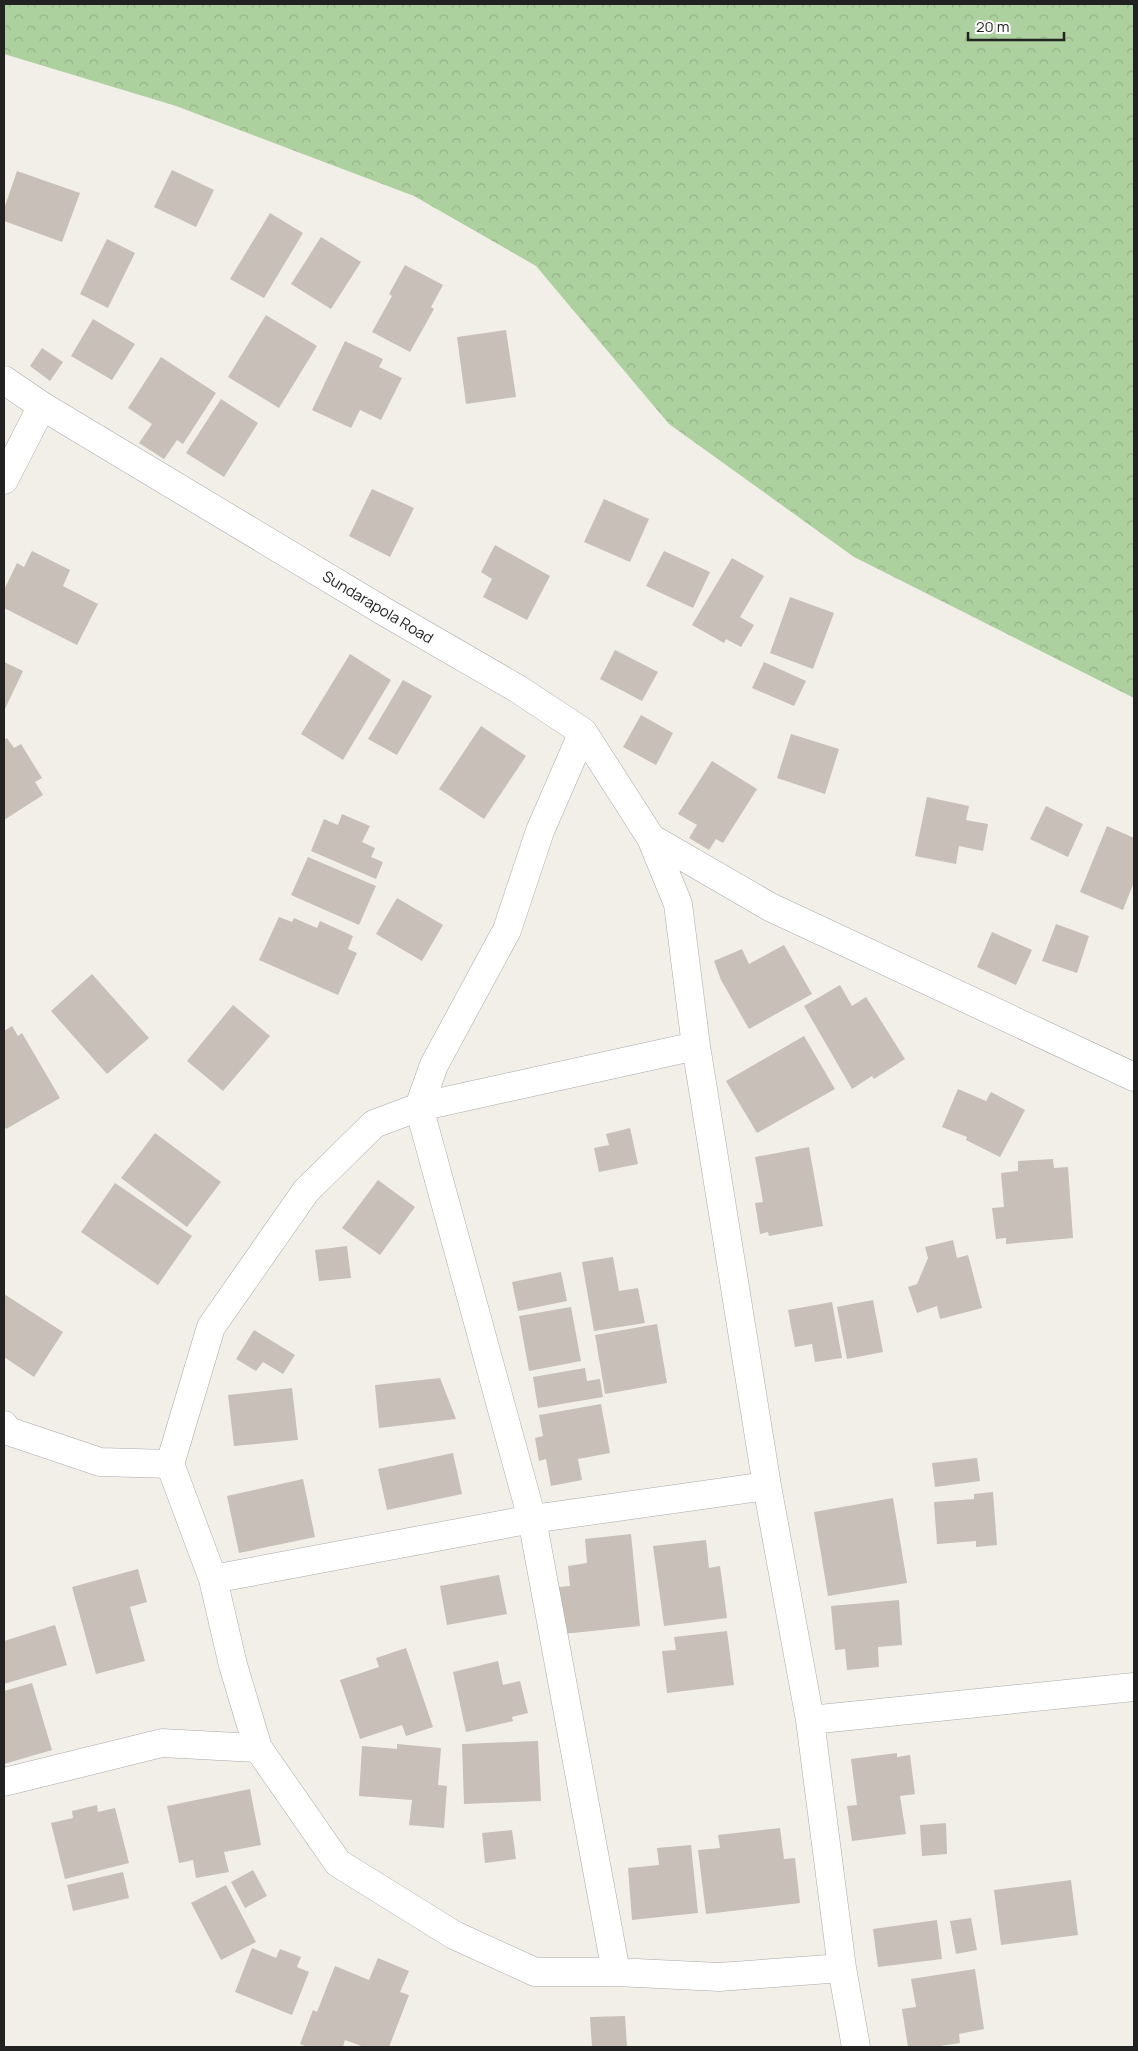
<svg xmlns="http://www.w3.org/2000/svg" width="1138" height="2051" font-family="Manrope,sans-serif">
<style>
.forest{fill:url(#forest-crowns)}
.building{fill:#c7bfb8}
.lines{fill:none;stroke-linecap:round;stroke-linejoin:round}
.street-casing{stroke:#a9a9a9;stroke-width:29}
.street{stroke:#fff;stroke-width:28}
.labels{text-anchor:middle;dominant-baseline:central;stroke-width:5;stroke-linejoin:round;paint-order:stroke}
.street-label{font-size:15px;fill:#222;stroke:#fff}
</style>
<defs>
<pattern id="forest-crowns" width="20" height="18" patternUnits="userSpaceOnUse" patternTransform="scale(1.25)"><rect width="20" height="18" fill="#add19e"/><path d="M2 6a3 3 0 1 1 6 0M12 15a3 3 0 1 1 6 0" fill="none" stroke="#95b388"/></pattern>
</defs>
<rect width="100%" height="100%" fill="#f2efe9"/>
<path class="forest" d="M4 4H1134V698L854 557 669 424 536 266 414 196 176 106 4 54Z"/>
<path class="building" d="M172 170 214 190 196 227 154 207Z
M17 171 80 193 62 242 4 221V209Z
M270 213 303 233 264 298 230 279Z
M321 237 361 262 331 309 291 284Z
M107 239 135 253 108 308 80 294Z
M405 265 443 285 431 307 434 309 410 352 372 332 392 296 389 294Z
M266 315 317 346 279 408 228 377Z
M93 319 135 344 112 380 71 356Z
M506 330 516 397 466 404 457 337Z
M345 341 383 359 379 367 402 378 381 420 360 410 351 428 312 410Z
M42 348 63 362 50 381 30 366Z
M161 357 216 393 183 444 177 440 164 459 139 443 152 424 128 408Z
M221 399 258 423 224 477 186 453Z
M372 489 414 508 390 557 349 536Z
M604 499 649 519 630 562 584 542Z
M495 545 550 576 527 620 483 597 492 579 481 572Z
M32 551 70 570 63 586 98 604 77 645 4 608V590L17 563 24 567Z
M664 551 710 572 693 608 646 586Z
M732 558 764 576 740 617 754 625 741 647 726 639 724 643 692 625Z
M790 597 834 613 813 669 770 653Z
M615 650 658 672 642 701 600 679Z
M350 654 391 680 343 760 301 734Z
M4 662 23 671 4 711Z
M764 662 806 681 794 706 752 688Z
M403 680 432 696 397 755 368 739Z
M641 715 673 733 656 765 623 747Z
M481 726 526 756 484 819 439 789Z
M791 734 839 749 825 794 777 778Z
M7 738 14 748 21 744 42 778 35 782 43 795 4 820V740Z
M712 761 757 789 723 843 716 839 709 850 689 838 697 825 678 814Z
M927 797 969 806 966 820 988 824 983 851 959 846 956 864 915 856Z
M1046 806 1083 824 1068 857 1030 839Z
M342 814 370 826 362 842 375 848 371 857 383 862 376 879 311 851 324 819 338 825Z
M1107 826 1134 838V882L1123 910 1080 892Z
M308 857 376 886 359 925 291 895Z
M397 898 443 925 422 961 376 934Z
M279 917 292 922 294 918 317 928 320 921 353 936 348 949 357 953 338 995 259 960Z
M1056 924 1089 936 1077 973 1042 961Z
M992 932 1032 950 1016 985 977 967Z
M784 945 812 994 749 1029 721 980 714 961 742 949 749 964Z
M92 974 149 1038 107 1074 51 1011Z
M840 985 852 1006 866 997 905 1059 874 1079 872 1076 852 1089 804 1006Z
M233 1005 270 1036 223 1091 187 1061Z
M12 1026 18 1036 22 1033 60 1098 6 1129 4 1125V1031Z
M804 1036 835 1089 757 1133 726 1081Z
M958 1089 986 1101 991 1092 1025 1110 1000 1157 966 1140 967 1137 942 1127Z
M630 1128 638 1164 599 1172 594 1148 609 1145 606 1134Z
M155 1133 221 1182 187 1227 121 1178Z
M809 1147 823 1226 769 1236 768 1232 760 1234 755 1203 763 1202 755 1157Z
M1053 1159 1054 1168 1068 1167 1073 1238 1006 1244V1238L996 1239 992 1208 1004 1207 1001 1173 1018 1171V1161Z
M378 1180 415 1207 380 1255 342 1228Z
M115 1183 192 1236 158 1285 81 1232Z
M953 1240 957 1258 968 1255 982 1308 940 1319 937 1306 917 1313 908 1287 917 1284 928 1258 925 1247Z
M347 1246 351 1278 319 1281 315 1250Z
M613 1257 619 1291 638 1288 645 1323 594 1331 582 1262Z
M561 1272 567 1301 518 1311 512 1282Z
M4 1294 63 1332 34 1377 4 1357Z
M873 1300 883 1352 847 1359 837 1307Z
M832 1302 842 1358 815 1362 812 1344 795 1347 788 1310Z
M571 1307 581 1361 529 1371 519 1316Z
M657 1324 667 1383 605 1394 595 1335Z
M254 1330 295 1355 283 1374 263 1362 256 1371 236 1359Z
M585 1368 587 1381 600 1379 603 1397 538 1408 533 1377Z
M440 1378 456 1419 379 1428 375 1385Z
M292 1388 298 1440 234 1446 228 1395Z
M601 1404 610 1453 578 1459 582 1480 551 1486 546 1459 539 1461 535 1438 543 1436 539 1415Z
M453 1453 462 1494 387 1510 378 1469Z
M977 1458 980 1481 935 1487 932 1463Z
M303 1479 315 1537 239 1553 227 1496Z
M993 1492 997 1545 976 1547V1541L937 1544 934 1502 974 1499V1494Z
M893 1498 907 1583 828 1596 814 1512Z
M631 1534 640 1626 563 1634 558 1587 570 1586 568 1566 587 1563 585 1539Z
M706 1540 709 1568 720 1566 727 1618 664 1626 653 1546Z
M138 1569 147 1602 130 1607 145 1661 96 1674 72 1587Z
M499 1575 507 1614 447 1625 440 1586Z
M899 1600 902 1645 878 1647 879 1667 847 1670 845 1649 835 1650 831 1606Z
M55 1625 67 1665 4 1684V1641Z
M727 1631 734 1685 667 1693 662 1651 676 1650 674 1637Z
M406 1648 433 1727 406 1736 402 1725 360 1739 340 1680 379 1667 376 1658Z
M498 1661 503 1685 520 1681 528 1713 512 1717 513 1721 466 1732 453 1672Z
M32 1683 52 1750 4 1764V1691Z
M538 1741 541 1801 464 1804 462 1744Z
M397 1744 441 1748 438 1785 447 1786 444 1828 409 1825 412 1800 359 1796 362 1746 397 1749Z
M897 1753V1757L910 1755 915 1794 900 1796 906 1834 852 1841 847 1806 857 1805 851 1759Z
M250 1789 261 1845 224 1852 229 1872 196 1878 193 1860 179 1863 167 1806Z
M97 1805 98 1812 115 1808 129 1863 65 1879 51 1823 73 1818 72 1811Z
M946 1823 947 1854 922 1856 920 1825Z
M780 1828 784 1859 795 1858 800 1903 706 1914 698 1850 720 1848 718 1835Z
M512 1830 516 1859 485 1863 482 1833Z
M691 1845 698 1913 632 1920 628 1868 659 1865 657 1848Z
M253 1870 267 1896 245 1908 231 1882Z
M123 1872 129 1898 73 1911 67 1885Z
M1071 1880 1078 1935 1001 1945 994 1890Z
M226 1885 256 1942 221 1960 191 1903Z
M971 1918 977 1950 956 1954 950 1921Z
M937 1920 942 1959 878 1967 873 1929Z
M252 1948 276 1958 280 1949 301 1957 297 1967 309 1972 292 2015 235 1992Z
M378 1958 409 1971 400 1992 409 1995 389 2047H364L345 2040 343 2047H307L300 2044 313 2010 317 2012 335 1966 369 1980Z
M975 1969 984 2029 959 2034 960 2043 933 2047H908L902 2009 916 2007 911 1979Z
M625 2016 627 2047H592L590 2017Z"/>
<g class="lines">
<defs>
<path id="street" d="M4 380 42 406 385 612 518 689 583 732 651 838 678 904 696 1046 767 1486 810 1720 842 1968 856 2047
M4 480 42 406
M583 732 540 831 507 930 434 1065 419 1107 374 1124 306 1191 211 1327 170 1464 213 1579 233 1665 258 1748 338 1863 454 1935 535 1972H616L719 1977 842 1968
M651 838 770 907 1134 1077
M4 1425 8 1431 100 1462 170 1464
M213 1579 532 1519 767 1486
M810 1720 1134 1687
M4 1782 162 1743 258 1748
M616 1972 532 1519 419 1107 696 1046"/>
</defs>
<use href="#street" class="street-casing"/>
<use href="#street" class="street"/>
</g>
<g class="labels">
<g class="street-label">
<text transform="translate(378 607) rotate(31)">Sundarapola Road</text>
</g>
</g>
<rect width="1138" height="2051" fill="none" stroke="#222222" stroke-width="10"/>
<path d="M968 32v8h96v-8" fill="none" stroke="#222222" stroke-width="2.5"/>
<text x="976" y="32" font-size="15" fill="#222222" stroke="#ffffff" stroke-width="4" paint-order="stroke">20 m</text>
</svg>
